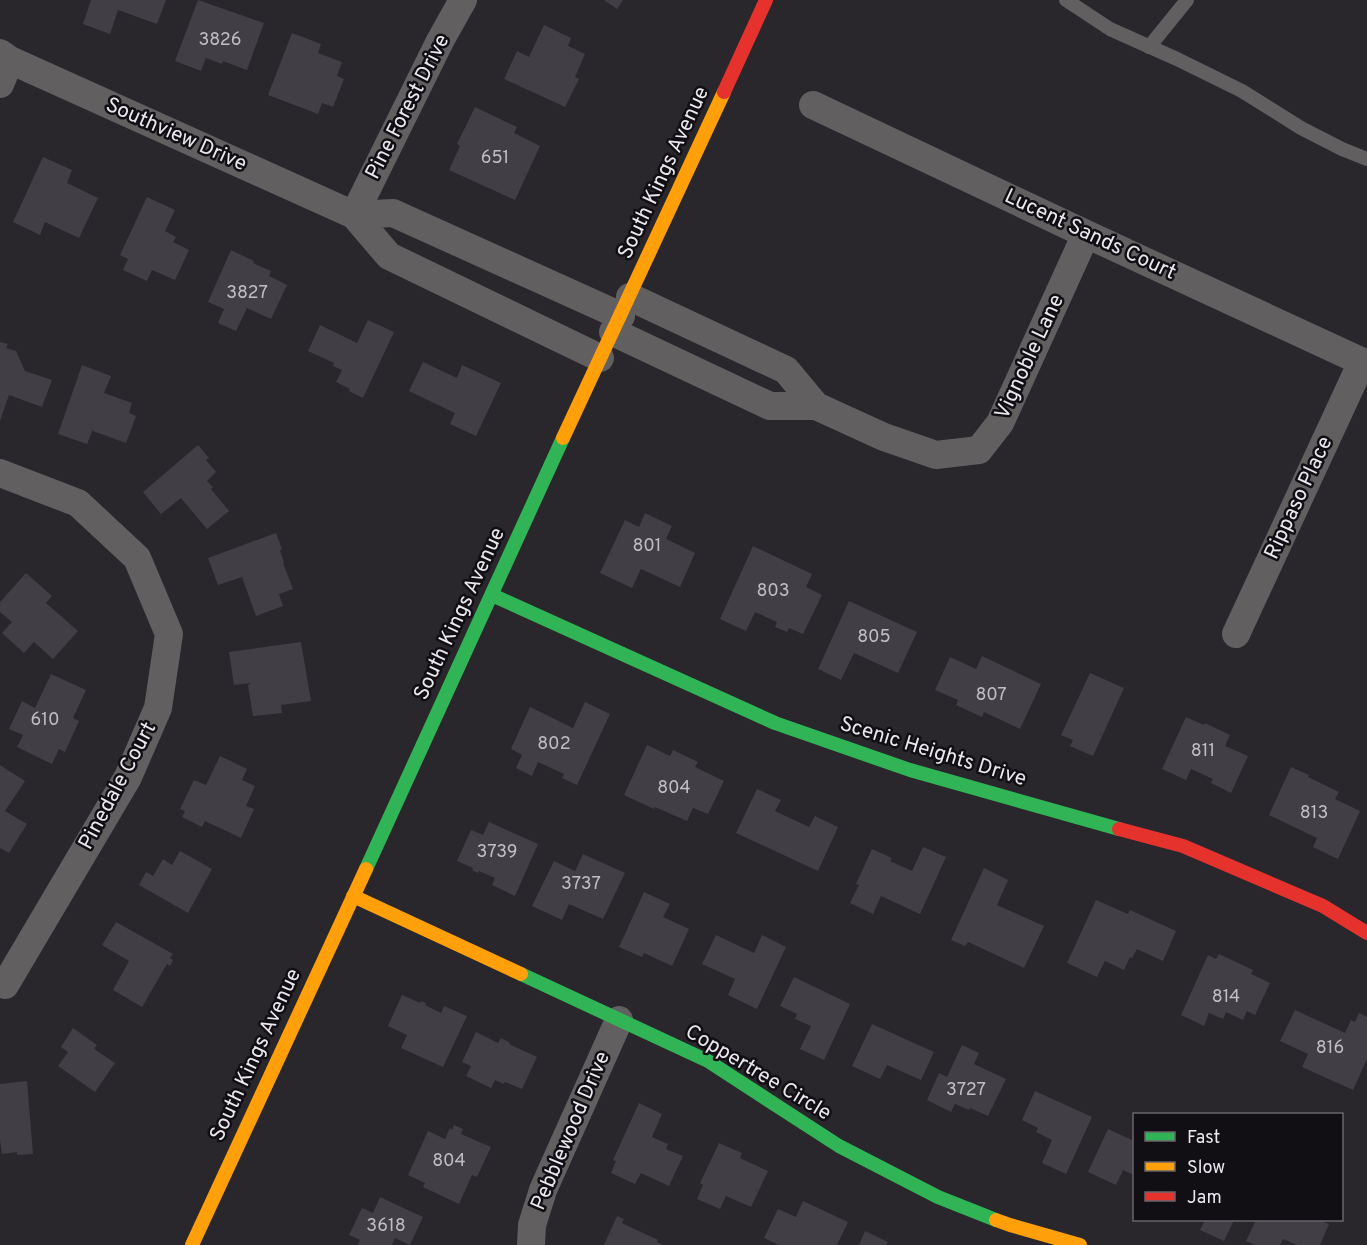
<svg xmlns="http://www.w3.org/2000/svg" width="1367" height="1245" font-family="Overpass,sans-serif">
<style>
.building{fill:#423e45}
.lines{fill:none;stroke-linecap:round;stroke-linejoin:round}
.lane{stroke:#615f60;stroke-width:14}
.street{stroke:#615f60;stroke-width:28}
.fast{stroke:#30b455;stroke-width:14}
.slow{stroke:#ff9f0a;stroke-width:14}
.jam{stroke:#e5322d;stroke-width:14}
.labels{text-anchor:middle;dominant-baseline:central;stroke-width:5;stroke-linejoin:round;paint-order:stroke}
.number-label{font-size:18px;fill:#c1bdc4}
.street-label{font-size:21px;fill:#ebe7ee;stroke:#110f13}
</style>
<rect width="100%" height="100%" fill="#29262c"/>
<path class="building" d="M91 0H166L157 24 118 10 110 34 83 24Z
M198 0 264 23 247 70 223 61 222 64 206 58 201 71 175 61Z
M604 0H623L617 9Z
M544 25 571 38 568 46 585 54 575 77 579 79 565 107 504 79 517 51 529 57Z
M292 33 321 44 318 53 342 62 337 76 344 79 333 107 322 103 318 114 268 95Z
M475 107 517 127 514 133 540 146 515 200 449 170 460 146 457 144Z
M43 157 72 170 67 183 98 198 79 238 45 222 40 235 13 222Z
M147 197 175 210 165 231 176 237 173 242 189 250 175 280 152 270 147 281 123 270 128 259 120 255Z
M231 250 254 261 253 263 271 271 269 276 287 285 271 319 247 308 236 331 218 323 224 309 208 302Z
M368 320 394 332 363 398 349 391 350 389 336 382 342 370 333 366 334 363 308 351 320 325 357 343Z
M0 342 8 344 6 348 16 351 25 371 52 380 42 407 9 395 0 421Z
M423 362 457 378 462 365 501 383 476 436 450 424 455 413 409 391Z
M82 365 111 376 104 393 132 403 129 413 136 416 126 443 93 431V429L87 444 58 434Z
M198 445 209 458 206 460 216 472 207 481 213 487 211 489 229 511 207 529 181 498 161 514 143 492Z
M645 513 672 526 666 539 695 553 680 587 641 569 632 588 600 573 625 520 639 527Z
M276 533 282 549 280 550 284 563H283L293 589 279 594 283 606 256 616 242 577 218 585 208 558Z
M753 546 812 574 806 587 822 595 803 634 789 628 787 632 775 627 777 622 755 612 746 631 720 619Z
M26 573 52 596 46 603 78 631 53 659 34 642 24 653 2 633 12 622 0 612V602Z
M849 601 917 632 898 673 854 653 841 680 818 669Z
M301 642 311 701 281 705 282 713 253 716 248 685 251 683 234 685 229 652Z
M982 656 1041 684 1020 729 984 712 982 717 956 705 958 700 935 690 950 657 976 669Z
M1090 673 1124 688 1093 756 1070 746 1073 740 1061 735Z
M51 674 86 690 73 718 79 721 65 752 59 749 52 764 17 747 23 735 9 729 22 701 35 708Z
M585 702 610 714 577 785 562 778 564 774 538 762 532 776 516 768 522 755 511 749 530 707 573 728Z
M1186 717 1204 725 1205 723 1230 735 1225 746 1248 756 1231 793 1211 783 1213 779 1191 769 1186 780 1162 769Z
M647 745 670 756 673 750 698 762 695 767 724 781 708 814 693 808 687 821 655 807 654 809 624 795Z
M220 756 247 769 242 780 255 786 246 806 254 809 241 838 205 821 202 827 182 817 185 811 180 809 194 780 206 785Z
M0 765 25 781 5 811 27 824 9 853 0 848Z
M1291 767 1309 775 1308 777 1339 792 1335 799 1360 811 1338 859 1313 847 1317 838 1269 815Z
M757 789 781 800 775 811 809 827 815 816 838 827 818 871 736 833Z
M489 822 538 844 515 896 492 885 495 878 479 871 478 873 472 870 473 868 457 861 471 830 483 835Z
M923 847 946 857 920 914 881 896 873 914 850 903 859 885 856 884 872 849 892 858 890 861 912 871Z
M180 851 212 869 188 913 139 885 146 872 153 876 163 859 172 865Z
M583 854 625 873 603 919 569 904 562 920 532 906 554 861 575 871Z
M984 868 1008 880 997 905 1044 926 1024 968 968 942 965 946 951 940Z
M644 892 670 904 663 917 689 929 672 966 644 953 642 957 619 947Z
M1096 900 1128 914 1130 910 1176 931 1163 961 1137 949 1132 958 1130 957 1124 970 1105 961 1097 977 1067 963Z
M116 922 173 954 170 958 173 960 170 966 167 964 142 1007 113 990 129 961 102 945Z
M716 935 754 953 762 935 786 947 757 1009 728 995 735 979 702 964Z
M1219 954 1253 970 1251 974 1270 983 1255 1015 1247 1011 1243 1020 1226 1012 1223 1019 1209 1013 1204 1026 1181 1015 1208 955 1216 959Z
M794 977 850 1004 824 1060 800 1049 811 1026 795 1019 797 1014 780 1006Z
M402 995 420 1003 421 1001 426 1003 425 1005 441 1013 444 1006 467 1016 443 1067 401 1048 407 1035 388 1026Z
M1295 1010 1345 1033 1351 1020 1355 1022 1359 1013 1367 1017V1059L1353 1090 1302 1067 1308 1054 1280 1041Z
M872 1024 934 1052 921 1080 887 1065 880 1079 852 1066Z
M73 1028 97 1045 94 1049 115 1063 95 1092 58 1066 68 1052 61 1047Z
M476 1032 498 1043 501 1038 510 1043 509 1044 537 1057 522 1089 505 1082 504 1084 495 1080 491 1088 466 1076 471 1066 462 1062Z
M962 1045 979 1053 974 1064 1006 1079 988 1116 970 1108 969 1110 955 1104 951 1112 927 1100 939 1073 947 1077Z
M27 1081 33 1154 17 1155V1152L2 1154 0 1140V1084Z
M1035 1091 1092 1117 1066 1174 1042 1163 1052 1140 1036 1132 1038 1128 1022 1120Z
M639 1103 662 1114 652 1137 668 1144 666 1149 683 1156 669 1186 641 1173 635 1184 611 1173 616 1161 613 1160Z
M454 1125 463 1129 461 1134 491 1147 477 1177 472 1175 459 1204 423 1187 425 1183 408 1175 428 1131 445 1139 450 1128 452 1130Z
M1108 1129 1134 1141V1175L1123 1170 1116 1185 1088 1172Z
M719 1143 742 1153 740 1158 768 1171 751 1207 726 1196 720 1209 697 1199 703 1185 700 1183Z
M380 1197 423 1217 410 1245 395 1238 392 1245H358L360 1240 349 1235 362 1208 373 1213Z
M803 1201 848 1222 837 1245H779L764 1238 778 1209 796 1217Z
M617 1216 624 1219 622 1223 658 1240 657 1242 663 1245H604Z
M1205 1220H1234L1224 1241 1200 1230Z
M1256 1220H1319L1329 1224 1320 1245H1297L1283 1239 1280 1245H1255L1246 1241Z
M865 1231 888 1242 886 1245H859Z"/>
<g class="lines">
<path class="lane" d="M1066 0 1110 29 1177 59 1242 91 1301 128 1342 149 1367 159
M1149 47 1187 0"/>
<path class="street" d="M0 53 10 60 354 215 389 256 600 358
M0 84 10 60
M813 105 1086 234 1367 364
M354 215 393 213 621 316
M354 215 440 41 463 0
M613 332 770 406H816L786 370 630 297
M816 406 884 437 936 455 979 450 1000 423 1086 234
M0 473 78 503 137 558 169 634 158 708 128 777 5 985
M1236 634 1362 362
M531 1245 532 1225 543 1190 619 1020"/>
<path class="fast" d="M492 595 775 723 910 770 1119 829
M366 869 563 438
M521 974 708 1061 839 1146 938 1197 996 1220"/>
<path class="slow" d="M563 438 724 92
M353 896 521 974
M996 1220 1010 1225 1080 1245
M192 1245 366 869"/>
<path class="jam" d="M724 92 766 0
M1119 829 1183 846 1323 906 1367 933"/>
</g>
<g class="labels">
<g class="number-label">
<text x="220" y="40">3826</text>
<text x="495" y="158">651</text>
<text x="247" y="293">3827</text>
<text x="647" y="546">801</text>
<text x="773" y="591">803</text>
<text x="874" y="637">805</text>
<text x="991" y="695">807</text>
<text x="45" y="720">610</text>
<text x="554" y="744">802</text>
<text x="1203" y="751">811</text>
<text x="674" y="788">804</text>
<text x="1314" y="813">813</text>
<text x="497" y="852">3739</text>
<text x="581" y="884">3737</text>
<text x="1226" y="997">814</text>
<text x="1330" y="1048">816</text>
<text x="966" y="1090">3727</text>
<text x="449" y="1161">804</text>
<text x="386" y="1226">3618</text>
</g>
<g class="street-label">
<text transform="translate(408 107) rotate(-63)">Pine Forest Drive</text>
<text transform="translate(176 135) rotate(24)">Southview Drive</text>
<text transform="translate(664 173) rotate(-65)">South Kings Avenue</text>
<text transform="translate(1090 235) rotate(25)">Lucent Sands Court</text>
<text transform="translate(1030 357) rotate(-65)">Vignoble Lane</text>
<text transform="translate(1299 498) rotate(-65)">Rippaso Place</text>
<text transform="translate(460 614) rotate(-65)">South Kings Avenue</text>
<text transform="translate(933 752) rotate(17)">Scenic Heights Drive</text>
<text transform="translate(118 786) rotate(-62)">Pinedale Court</text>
<text transform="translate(256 1055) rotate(-65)">South Kings Avenue</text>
<text transform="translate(758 1073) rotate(31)">Coppertree Circle</text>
<text transform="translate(571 1131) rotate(-67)">Pebblewood Drive</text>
</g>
</g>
<rect x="1133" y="1113" width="210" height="108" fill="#110f13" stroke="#68656b" stroke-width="1.5"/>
<rect x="1145" y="1132" width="30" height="9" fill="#30b455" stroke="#68656b" stroke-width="1.5"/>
<text x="1187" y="1143" font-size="18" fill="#ebe7ee">Fast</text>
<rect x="1145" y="1162" width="30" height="9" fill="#ff9f0a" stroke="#68656b" stroke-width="1.5"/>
<text x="1187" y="1173" font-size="18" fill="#ebe7ee">Slow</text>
<rect x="1145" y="1192" width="30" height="9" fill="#e5322d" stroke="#68656b" stroke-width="1.5"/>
<text x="1187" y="1203" font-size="18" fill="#ebe7ee">Jam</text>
</svg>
